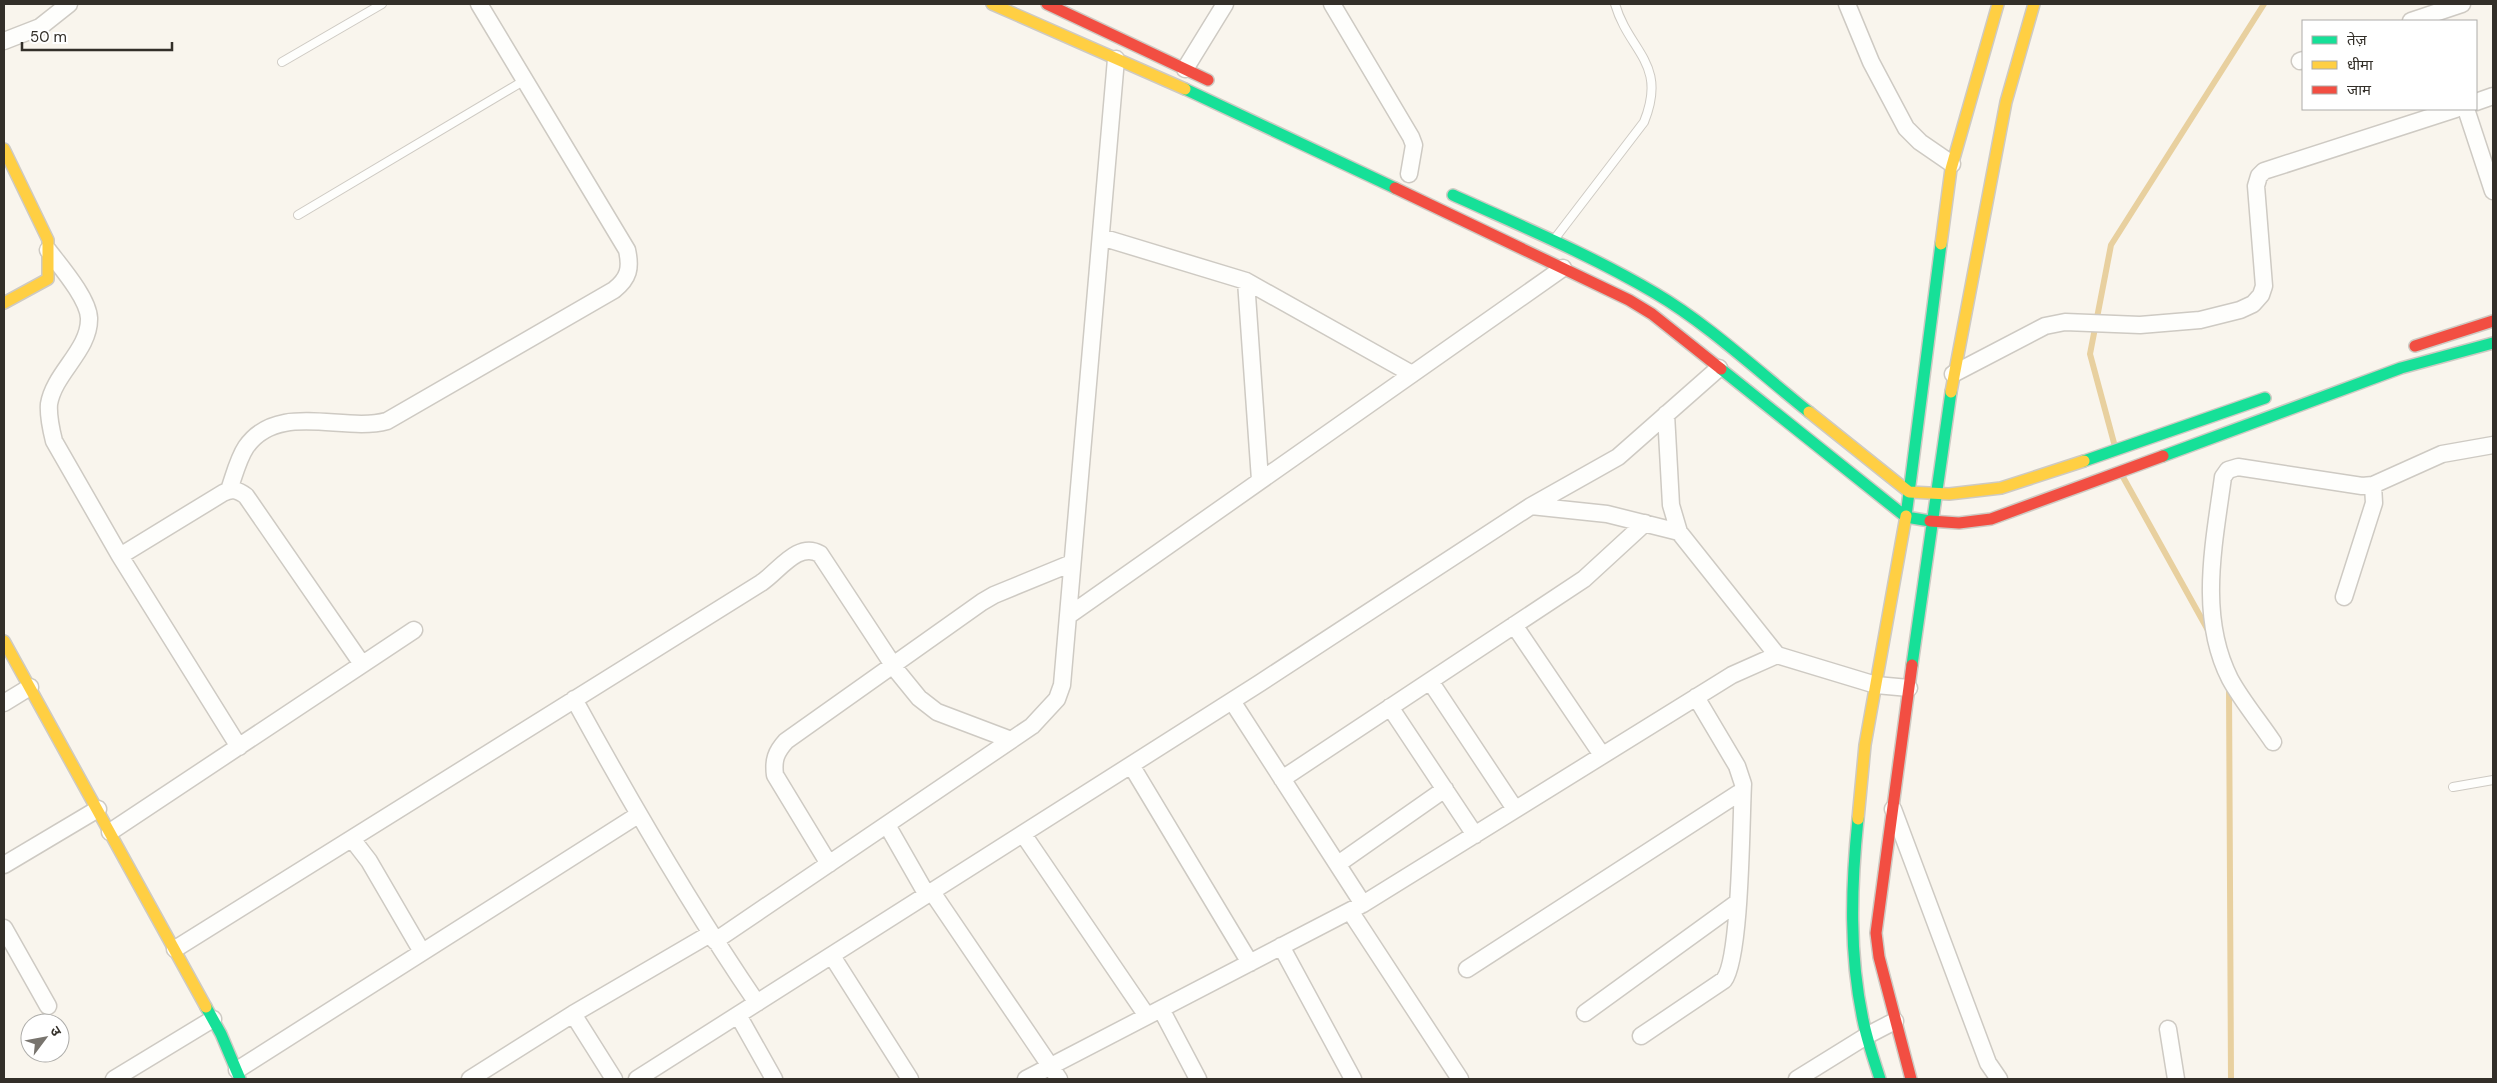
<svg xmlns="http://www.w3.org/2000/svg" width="2497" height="1083" font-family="'DM Sans','Noto Sans Devanagari',sans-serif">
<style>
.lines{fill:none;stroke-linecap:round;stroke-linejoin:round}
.stream{stroke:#e8d09f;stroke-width:6}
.lane-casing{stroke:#cecac3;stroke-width:10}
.street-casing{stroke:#cecac3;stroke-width:19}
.fast-casing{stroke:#cecac3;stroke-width:14}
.slow-casing{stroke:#cecac3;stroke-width:14}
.jam-casing{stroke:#cecac3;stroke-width:14}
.lane{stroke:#fefefc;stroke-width:8}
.street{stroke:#fefefc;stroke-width:16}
.fast{stroke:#16e098;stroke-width:11}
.slow{stroke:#ffcf43;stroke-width:11}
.jam{stroke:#f24e42;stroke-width:11}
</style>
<rect width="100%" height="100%" fill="#f9f5ed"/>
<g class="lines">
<path class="stream" d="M2114 443 2090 354 2111 245 2264 4
M2123 477 2209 632
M2229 687 2231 1079"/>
<defs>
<path id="lane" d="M282 62 382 4
M298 215 525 80
M1556 237 1644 122C1668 63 1629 52 1615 4
M2453 787 2493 780"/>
<path id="street" d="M1332 4 1411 137 1414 145 1409 174
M1847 4 1871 62 1906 128 1920 142 1952 164
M2411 21 2462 4
M4 41 40 27 69 4
M2300 61 2303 60
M1185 69 1225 4
M2476 102 2493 96
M2466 109 2493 191
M1101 237 1246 281 1412 374
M48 250C60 266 88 298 89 318 90 350 54 373 49 404 48 416 51 429 54 441L120 556 239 747
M1246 281 1260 480
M1953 374 2045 326 2065 322 2140 325 2200 320 2240 310 2253 304 2261 295 2264 286 2256 186 2259 176 2264 171 2456 109
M1666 414 1671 505 1679 532 1777 655
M229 490C234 476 238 459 246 447 278 401 343 433 387 421L614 290C629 278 631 268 627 250L479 4
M1531 506 1607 514 1679 532
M120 556 223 493C232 488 238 490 246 496L362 664
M2344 597 2374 503 2373 485
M1068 616 1563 268
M1514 625 1602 755
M1430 681 1515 809
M574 699C631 803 690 905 757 1003
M1232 701 1363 904
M4 703 30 687
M1390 707 1475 835
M2273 742C2259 721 2242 701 2230 679 2198 616 2214 544 2223 477L2228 470 2238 467 2362 486 2373 485 2442 454 2493 445
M1131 765 1250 963
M1282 779 1584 579 1645 523
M1893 809 1988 1063 1999 1079
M887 825 927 895
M110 832 414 630
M1023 834 1147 1016
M352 839 369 861 422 952
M829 864 775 775C773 760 776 752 786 741L982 602 994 595 1072 563
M1338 864 1445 789
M4 865 98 809
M932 892 1059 1079
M1350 911 1460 1079
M4 928 48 1006
M715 941 1032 726 1057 699 1062 685 1116 59
M1281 946 1353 1079
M175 949 761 583C779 571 798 541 820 554L897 671 919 698 937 712 1011 740
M832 956 910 1079
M1467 969 1742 791
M1161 1009 1198 1079
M1585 1013 1738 902
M573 1014 614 1079
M738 1015 774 1079
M2168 1029 2176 1079
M1641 1036 1724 980C1741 958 1741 819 1743 784L1737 766 1696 697
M237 1070 638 815
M114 1079 213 1019
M470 1079 573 1014 710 934
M637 1079 1260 683 1531 506 1618 457 1719 368
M1026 1079 1363 904 1732 675 1777 655 1876 685 1909 688
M1797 1079 1868 1035 1895 1021"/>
<path id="fast" d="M1185 89 1395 188
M1453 195C1521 226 1591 255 1655 293 1708 324 1760 373 1809 412
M1721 369 1906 517 1930 521
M2163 456 2401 368 2493 343
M2084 461 2265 398
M1906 516 1941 244
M1912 665 1951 392
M1858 819C1851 887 1849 954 1863 1020 1867 1040 1874 1060 1880 1079
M206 1007 221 1034 240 1079"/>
<path id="slow" d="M992 4 1185 89
M4 149 48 240V279L4 303
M1941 244 1951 169 1998 4
M1951 392 2006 102 2034 4
M1809 412 1909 492 1949 494 2001 488 2084 461
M4 641 206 1007
M1858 819 1865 745 1906 516"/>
<path id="jam" d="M1047 4 1208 80
M1395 188 1629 300 1652 314 1721 369
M2415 346 2493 321
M1930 521 1959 523 1991 519 2163 456
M1911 1079 1879 957 1876 933 1912 665"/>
</defs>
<use href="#lane" class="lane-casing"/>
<use href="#street" class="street-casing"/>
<use href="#fast" class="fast-casing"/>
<use href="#slow" class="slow-casing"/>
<use href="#jam" class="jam-casing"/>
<use href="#lane" class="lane"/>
<use href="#street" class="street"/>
<use href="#fast" class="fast"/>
<use href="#slow" class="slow"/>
<use href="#jam" class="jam"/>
</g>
<rect width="2497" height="1083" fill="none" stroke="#332f29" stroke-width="10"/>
<rect x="2302" y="20" width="175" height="90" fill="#ffffff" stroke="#adaca9"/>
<rect x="2312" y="36" width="25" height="8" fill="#16e098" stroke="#adaca9"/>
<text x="2347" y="45" font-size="15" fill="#332f29">तेज़</text>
<rect x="2312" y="61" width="25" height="8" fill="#ffcf43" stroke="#adaca9"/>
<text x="2347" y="70" font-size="15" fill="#332f29">धीमा</text>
<rect x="2312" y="86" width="25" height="8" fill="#f24e42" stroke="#adaca9"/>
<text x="2347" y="95" font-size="15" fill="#332f29">जाम</text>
<g transform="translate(45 1038) rotate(58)"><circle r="24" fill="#ffffff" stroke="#adaca9"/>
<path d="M0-4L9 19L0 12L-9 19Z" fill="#78746e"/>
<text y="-8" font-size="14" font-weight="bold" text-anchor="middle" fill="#332f29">उ</text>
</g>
<path d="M22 42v8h150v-8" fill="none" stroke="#332f29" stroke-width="2.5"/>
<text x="30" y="42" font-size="15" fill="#332f29" stroke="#ffffff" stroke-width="4" paint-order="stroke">50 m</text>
</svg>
